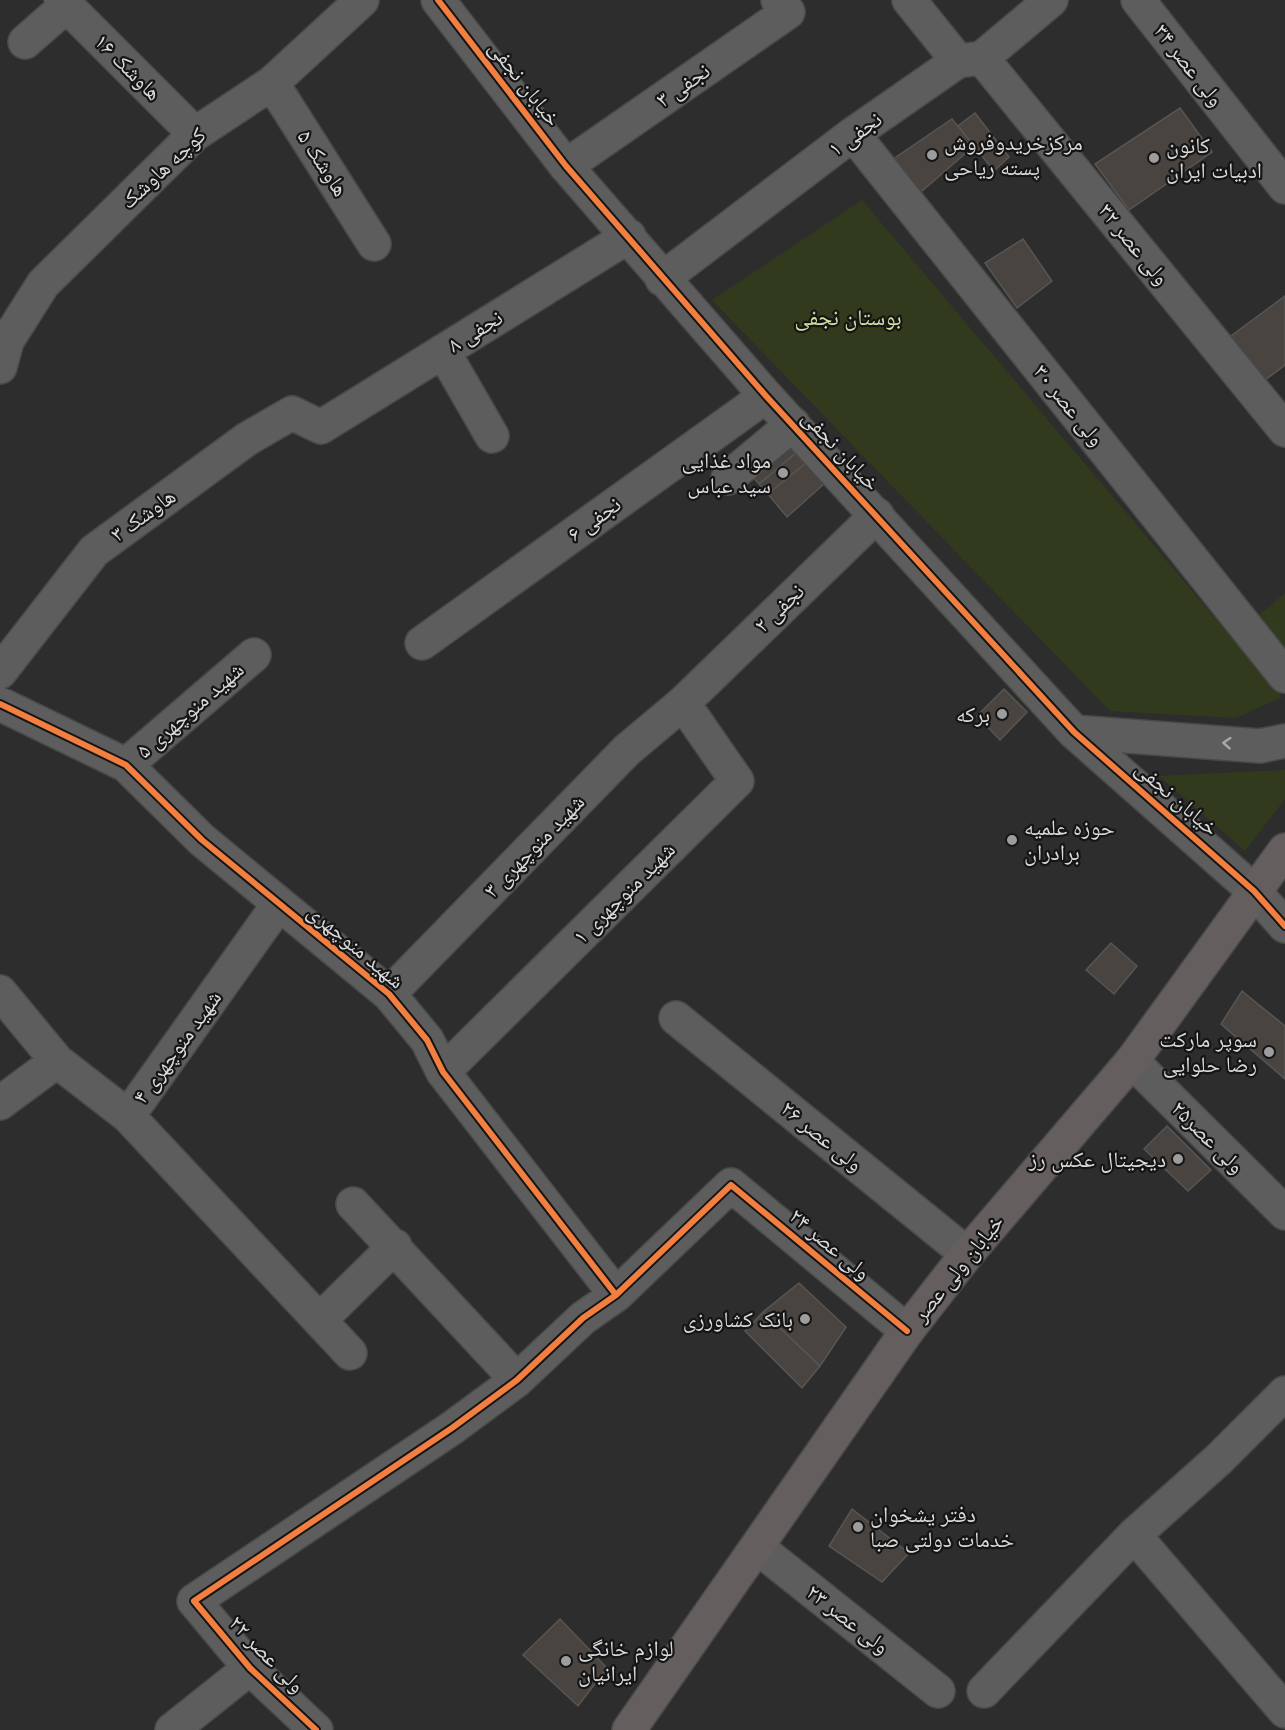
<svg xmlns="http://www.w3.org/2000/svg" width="1285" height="1730" font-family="Figtree,'Noto Naskh Arabic',sans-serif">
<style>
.green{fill:#323a1d}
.building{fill:#4a4440;stroke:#565655;stroke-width:1.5}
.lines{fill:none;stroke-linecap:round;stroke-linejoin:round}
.minor-casing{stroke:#494949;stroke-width:36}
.tertiary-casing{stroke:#494949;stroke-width:36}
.secondary-casing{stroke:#494949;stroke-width:36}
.minor{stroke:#5d5d5d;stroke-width:33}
.tertiary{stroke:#5d5d5d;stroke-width:33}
.secondary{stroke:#645f5e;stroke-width:33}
.cycleway-casing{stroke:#151516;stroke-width:10}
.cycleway{stroke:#f27e40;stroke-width:6}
.oneway{stroke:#a8a8a9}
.poi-dot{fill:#9d9d9e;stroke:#151516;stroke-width:2}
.labels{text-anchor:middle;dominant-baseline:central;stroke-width:4.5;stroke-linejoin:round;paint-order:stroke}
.street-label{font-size:22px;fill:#dadadb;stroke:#151516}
.poi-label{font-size:22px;fill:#dadadb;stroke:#151516;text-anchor:start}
.park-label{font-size:22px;fill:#cfe4a0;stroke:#151516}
</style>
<rect width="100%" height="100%" fill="#2d2d2d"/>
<path class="green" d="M862 200 1282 697 1236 718 1110 711 712 300Z
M1285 593V650L1257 617Z
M1285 770V799L1245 851 1159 776Z"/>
<path class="building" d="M1180 108 1212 152 1129 210 1095 164Z
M975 113 1009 157 994 171 958 126Z
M952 119 974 146 914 198 886 164Z
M1023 239 1052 281 1017 308 985 263Z
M1285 296V365L1261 383 1231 336Z
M787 439 797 452 759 484 748 472Z
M797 452 806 463 768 494 759 484Z
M806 463 824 484 787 517 768 494Z
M1004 689 1027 712 1000 740 977 716Z
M1111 943 1137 966 1114 994 1086 970Z
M1242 991 1285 1026V1079L1221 1024Z
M1167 1126 1211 1170 1188 1191 1144 1149Z
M799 1283 846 1327 820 1366 763 1312Z
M763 1312 820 1366 802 1388 745 1331Z
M852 1509 909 1553 882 1582 829 1546Z
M560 1619 607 1668 578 1706 523 1655Z"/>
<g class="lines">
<defs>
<path id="minor" d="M61 0 195 134
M909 0 958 61
M1138 0 1285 187
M25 42 66 6
M982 58 1285 430
M272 83 374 244
M853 134 1285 676
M566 166 788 12 778 0
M662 279 853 134 958 61 982 58 1051 0
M443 351 492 436
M0 367 7 341 43 284 195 134 272 83 362 0
M728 478 793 424
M422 643 766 396
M0 672 94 551 247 439 292 413 321 427 629 236
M0 704 126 765 202 840 389 994 427 1040 443 1072 616 1295
M126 765 254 655
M1254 891 1285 926
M0 992 57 1061 128 1116 278 905
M389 994 627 750 683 703 877 515
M676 1018 967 1254
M1132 1061 1285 1213
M443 1072 737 781 683 703
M0 1103 57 1061
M128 1116 350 1353
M353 1204 517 1380
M320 1320 395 1246
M1134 1535 1285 1711
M757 1547 938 1691
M984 1691 1134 1535 1219 1459 1285 1393
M172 1730 250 1668
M316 1730 250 1668 194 1601 452 1428 517 1380 583 1318 616 1295 731 1185 907 1331"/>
<path id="tertiary" d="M438 0 566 166 766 396 1074 732 1254 891
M1074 732 1260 746 1285 741"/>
<path id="secondary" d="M629 1730 907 1331 967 1254 1132 1061 1285 850"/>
</defs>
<use href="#minor" class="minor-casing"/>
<use href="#tertiary" class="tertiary-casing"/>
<use href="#secondary" class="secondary-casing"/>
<use href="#minor" class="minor"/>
<use href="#tertiary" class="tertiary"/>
<use href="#secondary" class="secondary"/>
<defs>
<path id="cycleway" d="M438 0 566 166 766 396 1074 732 1254 891 1285 926
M0 704 126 765 202 840 389 994 427 1040 443 1072 616 1295
M316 1730 250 1668 194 1601 452 1428 517 1380 583 1318 616 1295 731 1185 907 1331"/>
</defs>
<use href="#cycleway" class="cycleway-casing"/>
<use href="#cycleway" class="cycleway"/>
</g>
<defs><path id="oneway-chevron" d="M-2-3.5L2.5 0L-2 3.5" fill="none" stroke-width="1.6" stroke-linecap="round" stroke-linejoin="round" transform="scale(1.5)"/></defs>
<use class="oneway" href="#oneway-chevron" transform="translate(1227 743) rotate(-176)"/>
<g class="poi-dot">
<circle cx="932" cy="155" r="6"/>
<circle cx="1154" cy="158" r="6"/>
<circle cx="783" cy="473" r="6"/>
<circle cx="1002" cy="714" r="6"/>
<circle cx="1012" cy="840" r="6"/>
<circle cx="1269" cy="1052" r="6"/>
<circle cx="1178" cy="1159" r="6"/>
<circle cx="805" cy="1319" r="6"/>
<circle cx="858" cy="1527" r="6"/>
<circle cx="566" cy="1661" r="6"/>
</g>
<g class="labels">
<g class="street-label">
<text transform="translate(1189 65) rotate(52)">ولی عصر ۳۴</text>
<text transform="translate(128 67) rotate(45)">هاوشک ۱۶</text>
<text transform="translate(525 83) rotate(52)">خیابان نجفی</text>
<text transform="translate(683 85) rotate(-35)">نجفی ۳</text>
<text transform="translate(855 134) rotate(-36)">نجفی ۱</text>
<text transform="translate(323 163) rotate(57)">هاوشک ۵</text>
<text transform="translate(163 168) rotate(-43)">کوچه هاوشک</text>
<text transform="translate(1134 244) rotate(51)">ولی عصر ۳۲</text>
<text transform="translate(475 331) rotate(-32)">نجفی ۸</text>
<text transform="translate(1069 405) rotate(51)">ولی عصر ۳۰</text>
<text transform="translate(841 450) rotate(47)">خیابان نجفی</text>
<text transform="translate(143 515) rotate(-36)">هاوشک ۳</text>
<text transform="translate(594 519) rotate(-36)">نجفی ۶</text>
<text transform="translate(779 608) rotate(-44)">نجفی ۲</text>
<text transform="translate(190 710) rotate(-41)">شهید منوچهری ۵</text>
<text transform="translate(1177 798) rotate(41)">خیابان نجفی</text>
<text transform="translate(534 846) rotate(-46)">شهید منوچهری ۳</text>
<text transform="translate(624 893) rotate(-45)">شهید منوچهری ۱</text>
<text transform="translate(356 946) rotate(40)">شهید منوچهری</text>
<text transform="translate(177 1047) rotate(-54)">شهید منوچهری ۴</text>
<text transform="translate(822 1136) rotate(39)">ولی عصر ۲۶</text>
<text transform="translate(1208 1137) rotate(45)">ولی عصر۲۵</text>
<text transform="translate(830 1244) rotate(40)">ولی عصر ۲۴</text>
<text transform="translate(958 1268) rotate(-51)">خیابان ولی عصر</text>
<text transform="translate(848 1619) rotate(38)">ولی عصر ۲۳</text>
<text transform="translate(267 1654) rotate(46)">ولی عصر ۲۲</text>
</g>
<g class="poi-label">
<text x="944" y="142">مرکزخریدوفروش<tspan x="944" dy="25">پسته ریاحی</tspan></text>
<text x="1166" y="145">کانون<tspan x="1166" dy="25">ادبیات ایران</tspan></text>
<text x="771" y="460" text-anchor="end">مواد غذایی<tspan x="771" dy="25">سید عباس</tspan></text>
<text x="990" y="714" text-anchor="end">برکه</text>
<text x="1024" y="827">حوزه علمیه<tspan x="1024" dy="25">برادران</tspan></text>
<text x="1257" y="1039" text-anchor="end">سوپر مارکت<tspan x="1257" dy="25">رضا حلوایی</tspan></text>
<text x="1166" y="1159" text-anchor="end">دیجیتال عکس رز</text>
<text x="793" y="1319" text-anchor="end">بانک کشاورزی</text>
<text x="870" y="1514">دفتر یشخوان<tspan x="870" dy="25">خدمات دولتی صبا</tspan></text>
<text x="578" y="1648">لوازم خانگی<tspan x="578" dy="25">ایرانیان</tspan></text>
</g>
<g class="park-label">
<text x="848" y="317">بوستان نجفی</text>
</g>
</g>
</svg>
